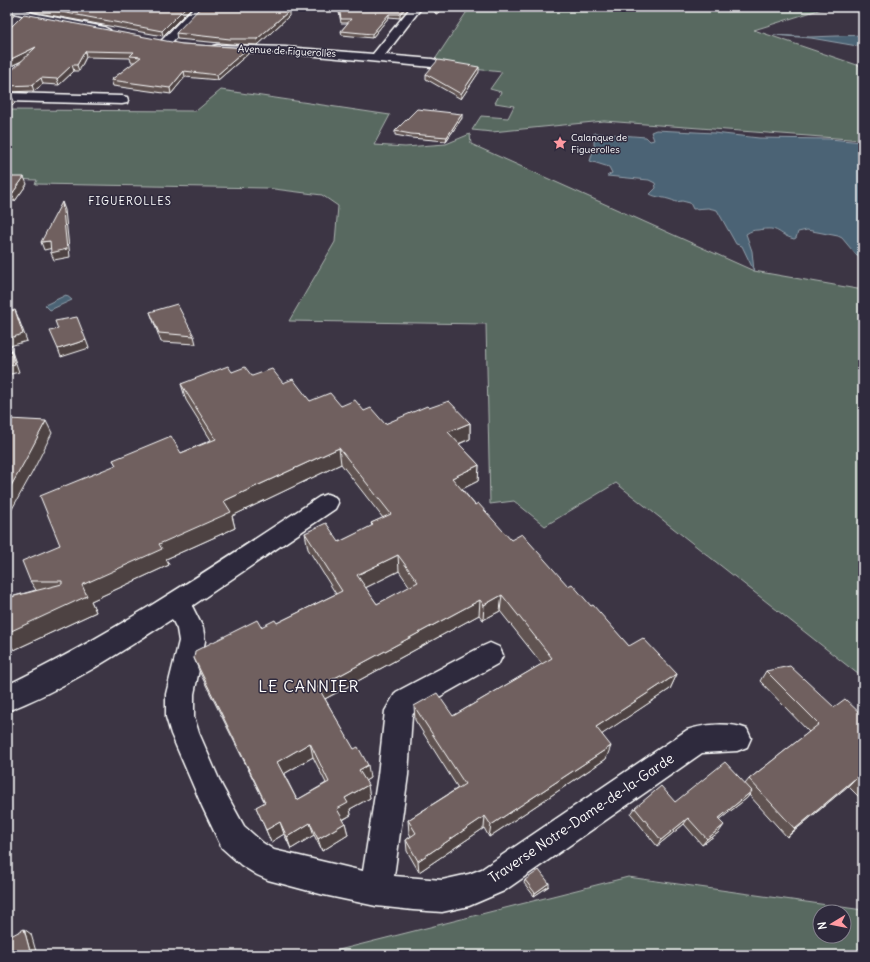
<svg xmlns="http://www.w3.org/2000/svg" width="870" height="962" font-family="Delius,sans-serif">
<style>
.green{fill:#586961;stroke:#acb4b0;fill-rule:evenodd}
.water{fill:#4b6375;stroke:#93a1ac}
.lines{fill:none;stroke-linecap:round;stroke-linejoin:round}
.street-casing{stroke:#fff;stroke-width:3}
.street{fill:#2f2a3d;fill-rule:evenodd}
.wall{fill:#605351;stroke:#fff;fill-rule:evenodd}
.shaded-wall{fill:#4e4342;stroke:#fff}
.building{fill:#70605e;stroke:#fff;fill-rule:evenodd}
.labels{text-anchor:middle;dominant-baseline:central;stroke-width:3;stroke-linejoin:round;paint-order:stroke}
.far-street-label{font-size:10px;fill:#fff;stroke:#2f2a3d}
.far-poi-label{font-size:10px;fill:#fff;stroke:#2f2a3d;text-anchor:start}
.far-neighbourhood-label{font-size:11px;letter-spacing:1px;fill:#fff;stroke:#2f2a3d}
.near-street-label{font-size:14px;fill:#fff;stroke:#2f2a3d}
.near-neighbourhood-label{font-size:16px;letter-spacing:1px;fill:#fff;stroke:#2f2a3d}
</style>
<rect width="100%" height="100%" fill="#3c3544"/>
<filter id="ink" filterUnits="userSpaceOnUse"><feTurbulence type="fractalNoise" baseFrequency=".025" numOctaves="2"/><feDisplacementMap in="SourceGraphic" scale="8" xChannelSelector="R" yChannelSelector="G"/><feConvolveMatrix kernelMatrix="1 2 1 2 8 2 1 2 1" color-interpolation-filters="sRGB"/></filter>
<g filter="url(#ink)">
<path class="green" d="M470 7H828L754 30 863 67V140L604 121 492 132 472 130 481 116 508 118 514 106 495 103 501 92 490 89 502 72 434 65V61Z
M221 90 390 115 374 145 405 147 446 144 470 134 471 144 754 271 863 290V678L616 483 545 526 514 501 490 504 486 324 289 321 335 242 338 206 322 195 266 188 35 184 37 180 7 179V110L196 111Z
M628 877 863 910V955H319ZM820 912H844V936H820Z"/>
<path class="water" d="M774 35 810 37 863 35V47L811 38Z
M656 130 714 133 759 138 829 139 863 142V257L857 256 842 238 838 236 807 230 798 232 796 238 794 239C776 234 781 226 758 230 753 230 751 231 746 234L752 251 754 271 742 246 736 244 717 210 708 208 693 209 690 203 682 201 676 202C667 197 656 198 650 194L656 188 655 183 649 180 607 176 612 173 609 167 590 161 594 148V133L646 137 650 141 654 140 651 132Z
M66 295 72 300 50 310 45 305Z"/>
<g class="lines">
<defs>
<path id="street" d="M7 7H16L30 11 32 13 104 27 110 30 104 33 28 19 24 18 22 15 7 11Z
M194 7H205L170 44H162L160 42 162 40Z
M411 7H422L385 55 432 59 436 60 438 63 436 66 432 67 285 53 217 51 213 50 211 48 213 46 217 45 285 47 373 54Z
M7 93 122 96 127 97 128 100 127 103 122 104 7 101Z
M327 494 335 497 338 503 335 509 192 606 203 628 205 641 194 694V717L199 733 222 786 244 826 263 843 274 850 363 871 378 775 385 711 396 692 481 647 490 643 499 647 503 655 499 663 416 710 412 715 408 775 394 876 442 880 469 874 482 869 687 730C704 724 730 722 747 729L751 738 747 747 737 751 702 753 504 891 469 906 442 912 413 910 376 906 324 895 268 880 257 875 241 865 222 848 202 806 171 734 166 717V694L179 641 177 629 172 619C121 652 65 689 7 711V685C117 632 217 564 319 497Z"/>
</defs>
<use href="#street" class="street-casing"/>
<use href="#street" class="street"/>
</g>
<path class="wall" d="M20 7H111L128 11 192 7 163 36 33 12Z
M338 7H410L400 18 389 17 372 38 342 35 341 31 348 23H341Z
M430 7H447L436 14Z
M258 9 289 16 258 45 231 44 177 39 176 33Z
M7 28 182 44 248 48V54L218 80 185 77 171 94 113 86 111 80 135 62H131L130 58 86 57 79 71H74L59 85 43 84 34 91 7 92V75L22 61 7 68Z
M479 72 461 99 426 79V74Z
M462 118 446 141 411 138 395 135V131Z
M7 177 27 184 15 201H7Z
M150 312 194 336 196 344 161 342 153 320Z
M232 372 283 383 310 401 341 406 364 411 385 424 429 408 470 423V439L459 444 479 465 478 481 462 489 475 505 511 540 591 606 629 646 677 674 670 689 602 734 606 759 489 837 484 828 419 872 407 851 406 840 411 836 409 833 408 820 458 788 415 720 414 706 453 716 542 664 500 611 483 620 479 615 325 699 370 778 365 781 370 798 350 809 351 815 343 820 345 823 348 835 322 851 314 835 291 849 284 834 271 842 256 807 265 803 200 673 194 658 261 627 277 623 336 594 308 549 305 533 339 542 372 526 371 523 383 518 341 464 232 516 235 528 166 559 169 565 91 601 96 612 14 650 7 640V598L36 590 30 581 60 545 116 465 113 460 181 453 211 440 186 400 181 384ZM399 571 410 587 377 604 365 588ZM313 757 326 783 297 800 284 774Z
M766 671 834 707 863 716V801L848 786 787 837 749 795 747 798 719 820V832L702 845 684 824 657 846 631 814 635 808 675 802 745 784 749 779 809 732 760 681Z
M525 880 549 886 534 896 524 883Z"/>
<path class="shaded-wall" d="M186 7H192L163 36 162 31Z
M255 7H261L254 15 253 9Z
M406 7H410L400 18V14Z
M440 7H447L436 14V10Z
M12 9 14 15 7 22V14Z
M289 11V16L258 45 257 39Z
M389 14V17L372 38V34Z
M36 47 38 53 7 68V61Z
M248 48V54L218 80 217 75Z
M85 51 86 57 79 71 77 65Z
M72 65 74 71 59 85 57 79Z
M479 67V72L461 99V94Z
M184 71 185 77 171 94 170 88Z
M41 78 43 84 34 91 32 85Z
M12 97 15 103 8 110 7 106V103Z
M462 114V118L446 141 447 137Z
M24 177 27 184 15 201 12 194Z
M62 202 65 210 70 257 54 260 51 253Z
M50 241 53 248 44 250 41 242Z
M15 310 18 317 27 341 10 346 19 372 7 375V340Z
M86 340 89 348 61 357 58 349Z
M46 421 52 433 32 473 7 518V493Z
M470 423V439L448 448V432Z
M339 448 341 464 232 516 235 528 166 559 169 565 91 601 96 612 14 650 7 640V633L82 585 159 544 224 501Z
M479 465 478 481 452 494V478Z
M398 555 399 571 359 591 357 575Z
M502 595 500 611 483 620 484 605Z
M480 600 479 615 321 701 318 687Z
M677 674 670 689 592 741 596 727Z
M310 743 313 757 282 775 277 762Z
M611 746 606 759 489 837 491 825Z
M368 765 370 778 362 783 359 770Z
M857 777 848 786 787 837 795 829Z
M368 785 370 798 350 809 351 815 340 821 337 809 345 798Z
M752 791 747 798 713 825 718 819Z
M485 816 484 828 419 872 418 861Z
M688 818 684 824 657 846 661 840Z
M280 822 284 834 271 842 266 830Z
M310 823 314 835 291 849 287 837Z
M345 823 348 835 322 851 318 839Z
M724 825 719 832 702 845 707 839Z
M549 883V886L534 896 535 893Z
M24 929 31 934 37 955H31Z"/>
<path class="building" d="M35 7H111L128 11 134 7H186L162 31Z
M201 7H255L253 9 289 11 257 39H230L176 33Z
M339 7H406L400 14H389L372 34 341 31 351 19H341Z
M433 7H440L436 10Z
M7 8 12 9 7 14Z
M24 14 182 44 248 48 217 75 184 71 170 88 111 80 141 57 130 56 134 52 85 51 77 65H72L57 79 41 78 32 85 7 86V75L36 47 7 61V28L11 27Z
M438 60 479 67 461 94 426 74Z
M7 96 12 97 7 103Z
M417 109 462 114 447 137 411 134 395 131Z
M7 177H24L12 194 7 193Z
M62 202 67 249 51 253 50 241 41 242Z
M177 304 194 336 159 333 150 312Z
M15 310 23 334 7 339V312Z
M77 317 86 340 58 349 50 331 58 329 55 321Z
M7 340 15 364 7 367Z
M228 366 232 372 245 367 252 376 272 369 283 383 293 379 310 401 330 393 341 406 355 400 364 411 371 408 385 424 427 406 429 408 449 401 470 423 448 432 479 465 452 478 475 505 478 503 511 540 522 534 568 586 572 584 591 606 593 605 629 646 643 638 677 674 596 727 611 746 491 825 485 816 418 861 406 840 416 833 408 820 465 784 414 706 437 693 453 716 552 658 502 595 484 605 480 600 318 687 354 749 358 747 368 765 359 770 368 785 345 798 348 803 337 809 345 823 318 839 310 823 287 837 280 822 266 830 256 807 265 802 194 658 195 651 257 620 261 627 275 620 277 623 342 591 305 533 326 523 339 542 373 525 371 523 391 514 339 448 224 501 231 512 159 544 162 549 82 585 87 596 7 633V598L62 584V581H30L22 561 60 545 40 496 116 465 113 460 171 436 181 453 216 439 181 384ZM398 555 418 582 377 604 357 575ZM310 743 329 782 297 800 277 762Z
M9 419 46 421 25 461 7 493V423Z
M790 666 834 707 845 699 863 716V783L857 777 795 829 749 779 819 724 766 671Z
M725 762 752 791 718 819 724 825 707 839 688 818 661 840 635 808 661 786 675 802Z
M539 870 549 883 535 893 525 880Z
M24 929 31 955H7V938Z"/>
</g>
<defs>
<symbol id="sight-bare" viewBox="-9 -9 18 18"><path d="M0-6L1.8-2.2L6-1.7L2.9 1.2L3.7 5.4L0 3.3L-3.7 5.4L-2.9 1.2L-6-1.7L-1.8-2.2Z" fill="#ff9aa2" stroke="#2f2a3d" stroke-width="2.5" paint-order="stroke"/></symbol>
</defs>
<g fill-rule="evenodd">
<use href="#sight-bare" x="550" y="133" width="20" height="20"/>
</g>
<g class="labels">
<g class="far-street-label">
<text transform="translate(287 51) rotate(3)">Avenue de Figuerolles</text>
</g>
<g class="far-poi-label">
<text x="571" y="137">Calanque de<tspan x="571" dy="12">Figuerolles</tspan></text>
</g>
<g class="far-neighbourhood-label">
<text x="130" y="201">FIGUEROLLES</text>
</g>
<g class="near-street-label">
<text transform="translate(581 818) rotate(-34)">Traverse Notre-Dame-de-la-Garde</text>
</g>
<g class="near-neighbourhood-label">
<text x="309" y="686">LE CANNIER</text>
</g>
</g>
<rect width="870" height="962" fill="none" stroke="#2f2a3d" stroke-width="24"/>
<rect x="12" y="12" width="846" height="938" fill="none" stroke="#fff" stroke-width="1.5" filter="url(#ink)"/>
<g transform="translate(832 924) rotate(260)"><circle r="19" fill="#2f2a3d" stroke="#827f8b"/>
<path d="M0-3L7 15L0 10L-7 15Z" fill="#ff9aa2"/>
<text y="-6" font-size="11" font-weight="bold" text-anchor="middle" fill="#ffffff">N</text>
</g>
</svg>
